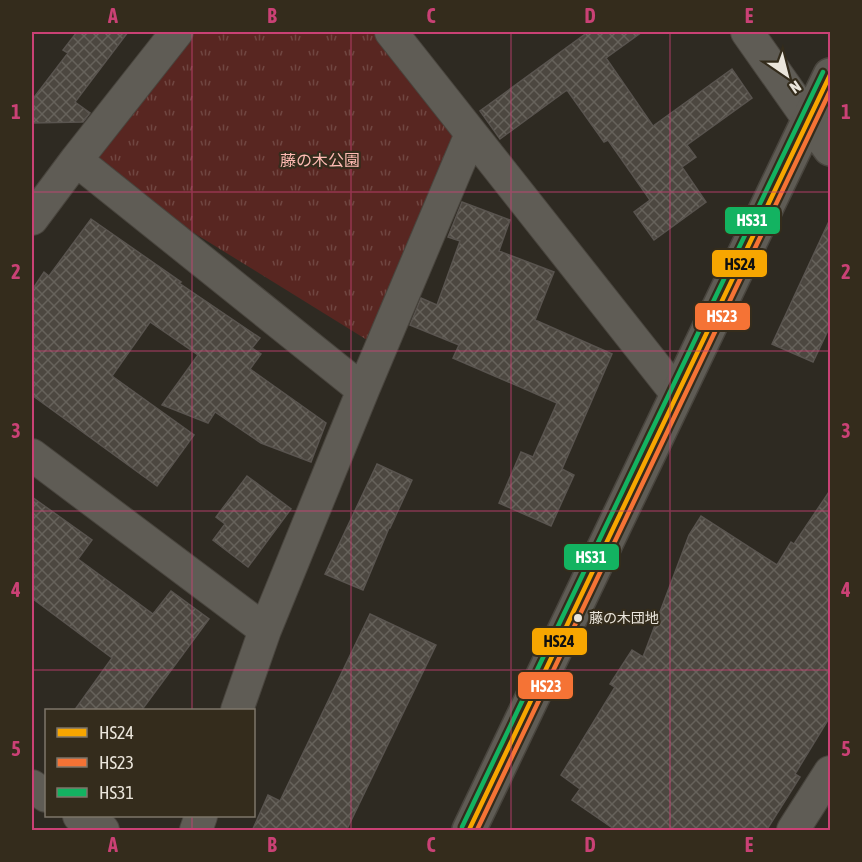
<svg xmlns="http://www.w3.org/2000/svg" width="862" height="862" font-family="'Asap Condensed','Noto Sans JP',sans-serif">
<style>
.grass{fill:url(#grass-tufts)}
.building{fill:url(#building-cross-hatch);stroke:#59544f;stroke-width:1.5}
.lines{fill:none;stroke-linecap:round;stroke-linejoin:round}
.minor-casing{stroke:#49453e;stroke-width:34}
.tertiary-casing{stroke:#49453e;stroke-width:36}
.minor{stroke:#5f5c55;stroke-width:32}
.tertiary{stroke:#5f5c55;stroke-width:33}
.bus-1-casing{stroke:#342c1c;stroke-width:9}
.bus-2-casing{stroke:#342c1c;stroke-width:9}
.bus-3-casing{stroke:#342c1c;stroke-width:9}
.bus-1{stroke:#f7a600;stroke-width:4.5}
.bus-2{stroke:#f57335;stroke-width:4.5}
.bus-3{stroke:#13b361;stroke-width:4.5}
.grid{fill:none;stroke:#ca4175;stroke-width:1.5;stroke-opacity:0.55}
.bus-dot{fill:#ebe6dc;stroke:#342c1c;stroke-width:2}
.labels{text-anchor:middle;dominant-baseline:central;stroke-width:4.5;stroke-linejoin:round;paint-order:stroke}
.bus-label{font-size:14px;fill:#ebe6dc;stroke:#342c1c;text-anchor:start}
.park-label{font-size:16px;fill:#febbb3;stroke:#342c1c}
.line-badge{stroke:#342c1c;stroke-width:2}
.badge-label{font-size:16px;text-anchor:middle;font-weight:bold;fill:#fff}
.pale-badge-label{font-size:16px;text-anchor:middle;font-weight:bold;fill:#111}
.neatline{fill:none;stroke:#ca4175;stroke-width:2}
.grid-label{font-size:20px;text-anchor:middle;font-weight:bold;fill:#ca4175}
</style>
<defs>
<pattern id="grass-tufts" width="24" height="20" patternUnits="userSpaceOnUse" patternTransform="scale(1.5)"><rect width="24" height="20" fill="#582621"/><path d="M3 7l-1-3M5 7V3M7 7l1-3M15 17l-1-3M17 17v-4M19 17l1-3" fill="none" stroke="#704641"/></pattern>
<pattern id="building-cross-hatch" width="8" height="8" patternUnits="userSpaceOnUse" patternTransform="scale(1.5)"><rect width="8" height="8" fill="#4c4740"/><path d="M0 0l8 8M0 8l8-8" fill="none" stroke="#66625b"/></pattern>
</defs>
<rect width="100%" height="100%" fill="#2e2a22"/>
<path class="grass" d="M177 32H391L471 134 380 348 76 160Z"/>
<path class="building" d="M77 32H128L75 102 90 113 83 122 32 123V100L68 53 63 50Z
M588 32H642L606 58 653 126 732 69 752 98 687 145 696 157 682 167 706 202 654 240 634 212 650 200 608 140 604 142 567 90 500 139 480 111Z
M462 202 510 220 499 251 554 272 535 320 612 354 562 469 574 475 551 526 499 503 521 452 533 457 557 403 453 358 459 345 410 325 421 298 437 305 460 241 448 237Z
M831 217V324L813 362 772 344Z
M91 219 181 282 179 283 260 338 252 348 261 354 250 369 326 423 311 462 261 443 215 412 208 423 162 405 198 355 150 322 112 376 194 435 157 486 32 395V290L44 272 49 276Z
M377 464 412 480 390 528H389L363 590 325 574Z
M247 476 291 509 248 567 213 540 225 524 216 517Z
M831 489V715L795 774 800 777 766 831H617L572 800 580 789 561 775 615 687 610 684 632 650 643 657 689 535 701 516 777 565 791 542 794 544Z
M32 497 92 540 78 559 153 614 171 591 209 619 141 711H74L112 658 32 598Z
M370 614 436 645 346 831H252L268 795 280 801Z"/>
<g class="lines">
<defs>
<path id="minor" d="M391 32 677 394
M747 32 809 120
M76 160 363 390
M32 219 76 160 177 32
M32 455 265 630
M237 710 265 630 363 390 471 134
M32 786 46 796
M79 816 103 830
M196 830 201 816
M793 830 830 772"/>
<path id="tertiary" d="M809 120 830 149
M469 830 830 75"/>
</defs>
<use href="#minor" class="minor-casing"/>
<use href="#tertiary" class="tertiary-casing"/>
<use href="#minor" class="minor"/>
<use href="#tertiary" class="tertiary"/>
<defs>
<path id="bus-1" d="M469 830 830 75"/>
<path id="bus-2" d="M477 830 830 91"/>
<path id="bus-3" d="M462 827 823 72"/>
</defs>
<use href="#bus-1" class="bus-1-casing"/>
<use href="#bus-2" class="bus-2-casing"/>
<use href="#bus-3" class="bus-3-casing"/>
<use href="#bus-1" class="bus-1"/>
<use href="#bus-2" class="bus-2"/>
<use href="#bus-3" class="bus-3"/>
</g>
<path class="grid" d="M192 32V710M351 32V830M511 32V830M670 32V830M32 192H830M32 351H830M32 511H830M32 670H830M192 816V830"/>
<circle class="bus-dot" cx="578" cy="618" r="5"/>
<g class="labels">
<g class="bus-label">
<text x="589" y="618">藤の木団地</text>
</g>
<g class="park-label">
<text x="320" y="160">藤の木公園</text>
</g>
</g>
<g class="line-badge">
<rect x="724" y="206" width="57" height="29" rx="6" fill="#13b361"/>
<rect x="711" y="249" width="57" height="29" rx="6" fill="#f7a600"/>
<rect x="694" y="302" width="57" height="29" rx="6" fill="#f57335"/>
<rect x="563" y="543" width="57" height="28" rx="6" fill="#13b361"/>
<rect x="531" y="627" width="57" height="29" rx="6" fill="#f7a600"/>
<rect x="517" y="671" width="57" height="29" rx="6" fill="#f57335"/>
</g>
<g class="badge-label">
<text x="752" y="226">HS31</text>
<text x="722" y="322">HS23</text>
<text x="591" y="563">HS31</text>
<text x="546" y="692">HS23</text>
</g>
<g class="pale-badge-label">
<text x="740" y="270">HS24</text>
<text x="559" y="647">HS24</text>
</g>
<rect width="862" height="862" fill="none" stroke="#342c1c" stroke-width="66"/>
<rect x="45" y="709" width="210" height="108" fill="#342c1c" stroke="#7d7669" stroke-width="1.5"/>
<rect x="57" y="728" width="30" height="9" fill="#f7a600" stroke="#7d7669" stroke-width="1.5"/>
<text x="99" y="739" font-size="18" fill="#ebe6dc">HS24</text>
<rect x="57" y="758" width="30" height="9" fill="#f57335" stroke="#7d7669" stroke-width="1.5"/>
<text x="99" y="769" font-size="18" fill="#ebe6dc">HS23</text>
<rect x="57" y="788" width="30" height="9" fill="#13b361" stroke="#7d7669" stroke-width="1.5"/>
<text x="99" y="799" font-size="18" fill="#ebe6dc">HS31</text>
<g transform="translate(787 75) rotate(145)" stroke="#342c1c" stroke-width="4.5" paint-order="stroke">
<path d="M0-4.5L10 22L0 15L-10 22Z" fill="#ebe6dc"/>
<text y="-9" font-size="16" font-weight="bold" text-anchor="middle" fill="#ebe6dc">N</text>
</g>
<rect x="33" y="33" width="796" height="796" class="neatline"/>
<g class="grid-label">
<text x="113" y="23">A</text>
<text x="272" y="23">B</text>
<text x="431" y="23">C</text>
<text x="590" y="23">D</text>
<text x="749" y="23">E</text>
<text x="16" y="119">1</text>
<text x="846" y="119">1</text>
<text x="16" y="279">2</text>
<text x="846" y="279">2</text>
<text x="16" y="438">3</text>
<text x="846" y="438">3</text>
<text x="16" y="597">4</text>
<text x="846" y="597">4</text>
<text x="16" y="756">5</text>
<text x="846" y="756">5</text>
<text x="113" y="852">A</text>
<text x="272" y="852">B</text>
<text x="431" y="852">C</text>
<text x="590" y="852">D</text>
<text x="749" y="852">E</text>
</g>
</svg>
